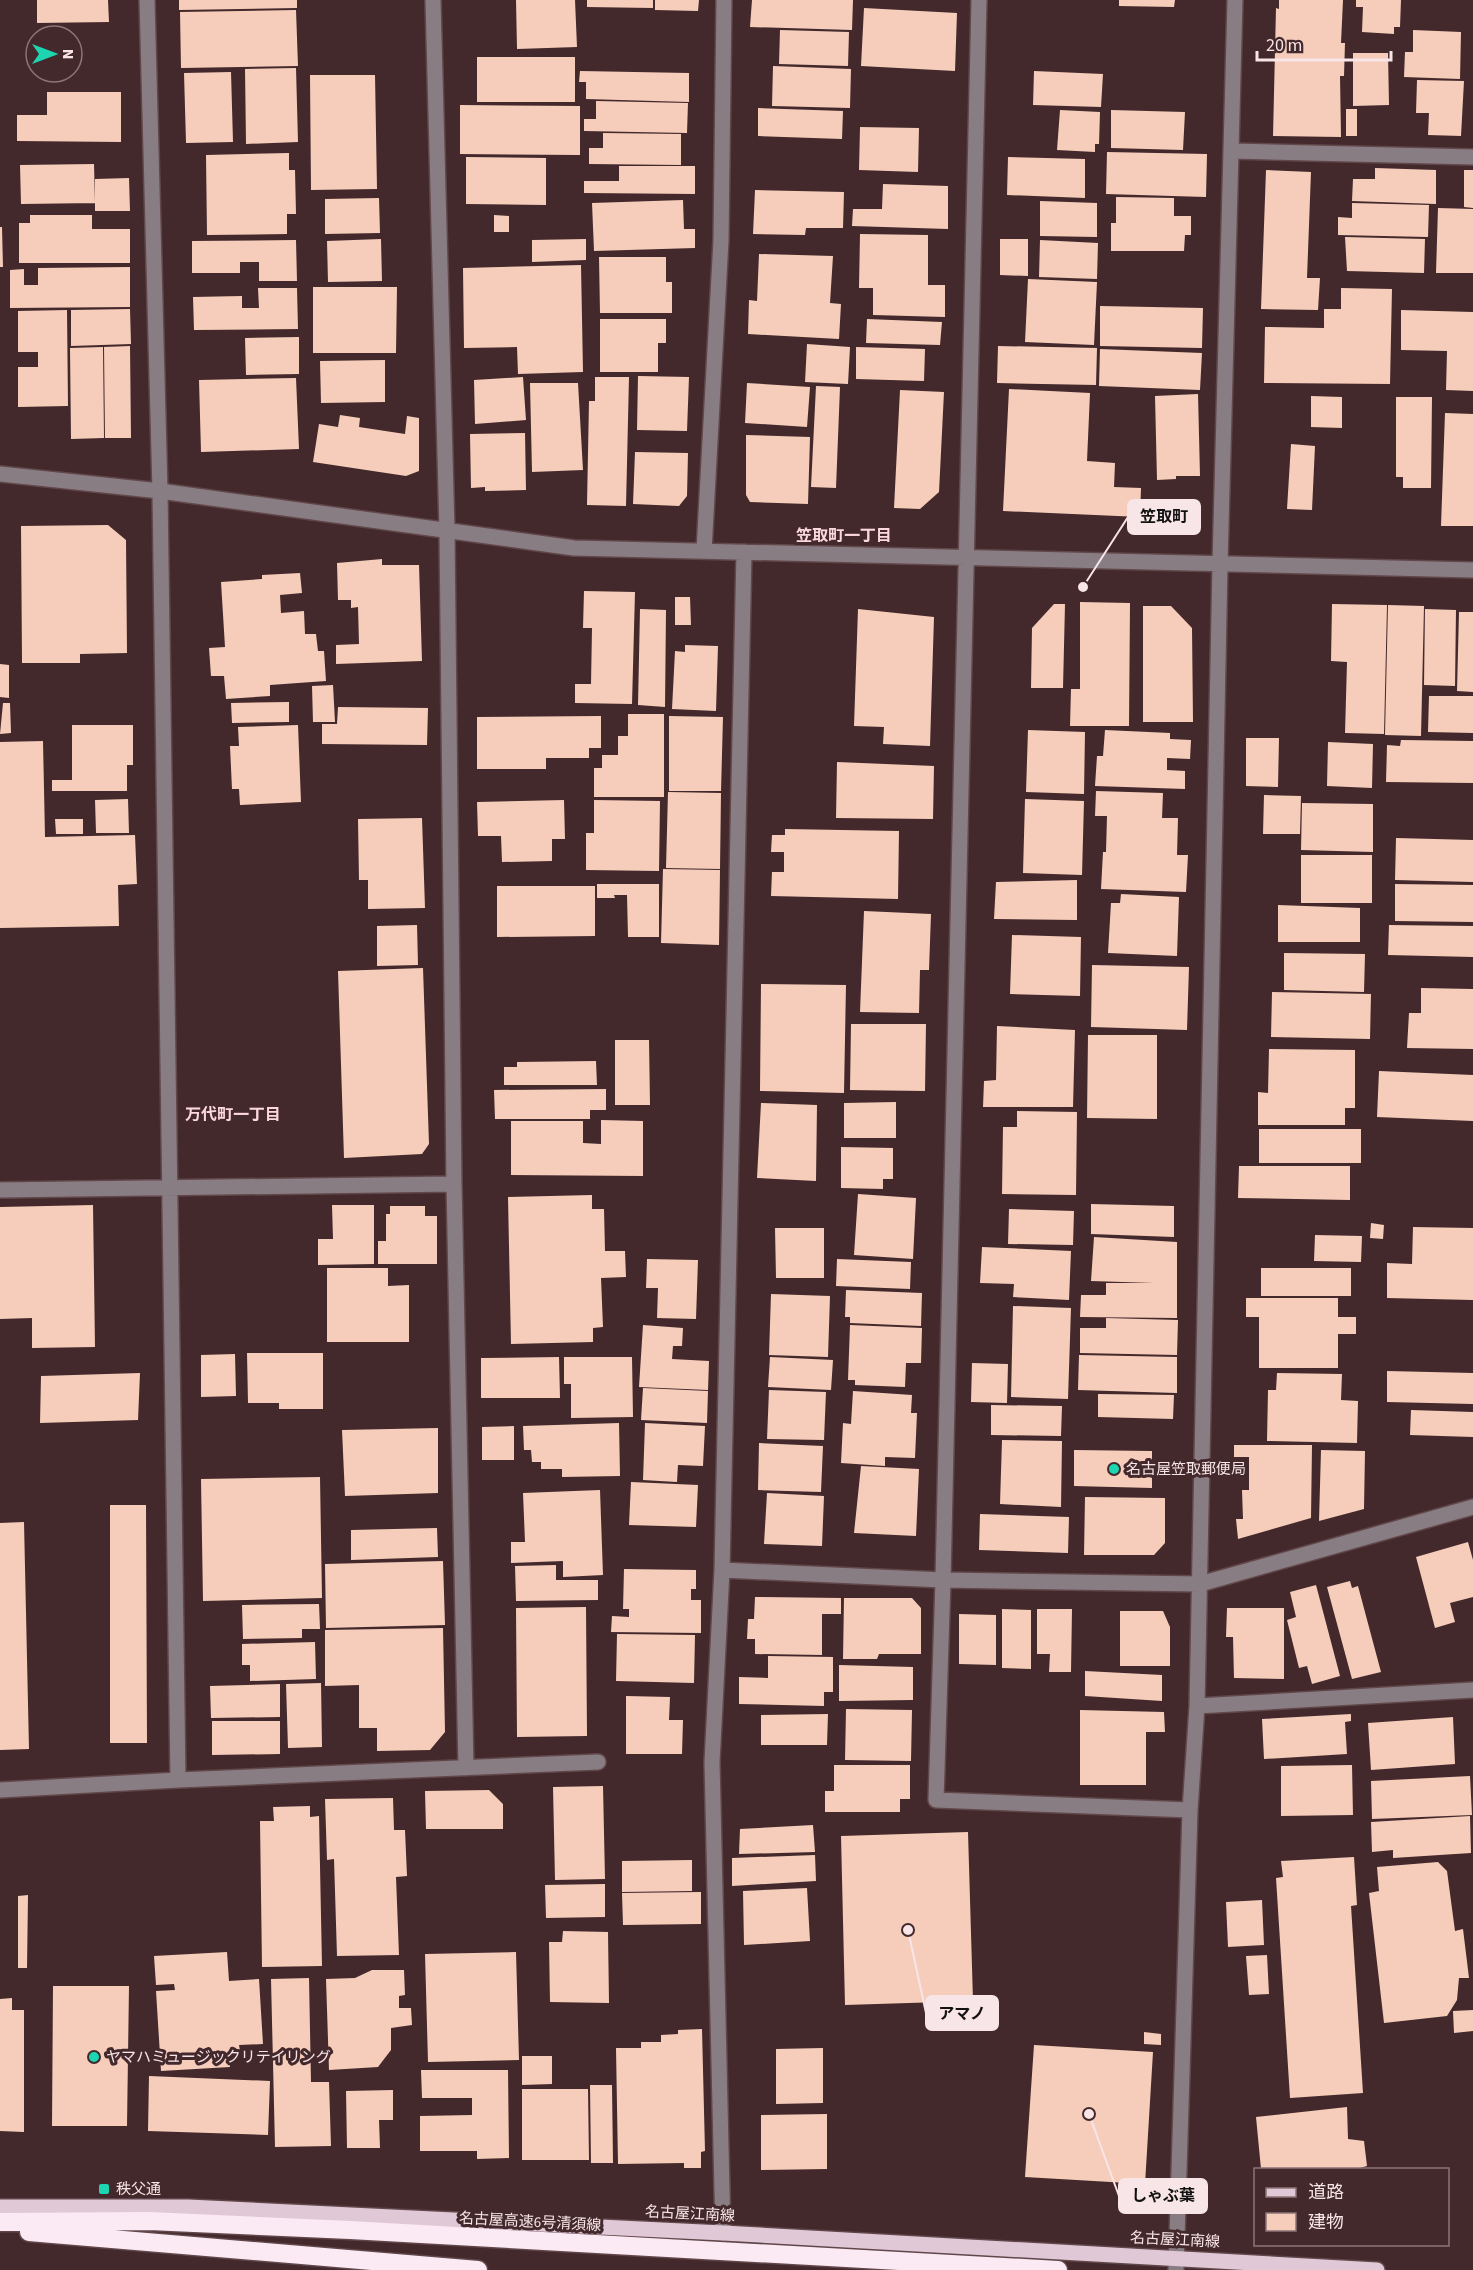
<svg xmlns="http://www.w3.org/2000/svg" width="1473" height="2270" font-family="'Source Sans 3','Noto Sans JP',sans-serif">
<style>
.building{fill:#f6cdbb}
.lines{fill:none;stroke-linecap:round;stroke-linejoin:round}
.minor-casing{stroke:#61474a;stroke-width:18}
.major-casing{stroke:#61474a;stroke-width:18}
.highway-casing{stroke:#61474a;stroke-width:21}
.minor{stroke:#897d84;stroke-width:15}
.major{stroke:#e0c8d7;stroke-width:15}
.highway{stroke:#fbe9f4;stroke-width:18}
.poi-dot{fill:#1dd5b1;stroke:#44292c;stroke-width:2}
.labels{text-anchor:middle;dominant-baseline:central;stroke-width:6;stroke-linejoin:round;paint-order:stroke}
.poi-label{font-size:15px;fill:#f8e5e7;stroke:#44292c;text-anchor:start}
.street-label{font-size:15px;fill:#f8e5e7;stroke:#44292c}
.neighbourhood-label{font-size:16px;font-weight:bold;fill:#fcd7db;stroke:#44292c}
.leader{fill:none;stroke:#f8e5e7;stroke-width:2}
.callout-dot{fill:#f8e5e7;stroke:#44292c;stroke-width:2}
.callout{fill:#f8e5e7;stroke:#f8e5e7;stroke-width:2}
.callout-label{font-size:16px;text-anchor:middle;font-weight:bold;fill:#111}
</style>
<rect width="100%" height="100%" fill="#44292c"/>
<path class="building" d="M37 0H108L109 22 37 23Z
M179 0H297V8L179 10Z
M516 0H575L577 47 517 49Z
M587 0H653V8L587 7Z
M655 0H699L698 11 655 10Z
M752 0H853L852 30 750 27Z
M1119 0H1175L1174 7 1119 6Z
M1279 0H1343L1341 43H1345L1344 76H1340L1341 137 1273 136 1276 8 1279 9Z
M1356 0H1401L1400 27H1394V34L1362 32 1363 7H1356Z
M864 8 957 13 955 71 861 66Z
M296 10 298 66 181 68 180 12Z
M780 30 849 32 848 66 779 64Z
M1413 30 1461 32 1460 79 1404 77 1405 52H1413Z
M1353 53H1388L1389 105 1353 106Z
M477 57H575V102H477Z
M773 66 851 69 850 108 772 106Z
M296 68 298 142 246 144 245 69Z
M580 71 689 73V102L586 99V82H579Z
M1034 71 1103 74 1101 107 1033 105Z
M231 72 233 142 186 143 184 73Z
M310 75H375L377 189 311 190Z
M1417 80 1464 81 1461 136 1428 135 1429 113H1416Z
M47 92H121V142L17 141V115H47Z
M596 101 688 103 687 133 584 131V119H596Z
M460 105 580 106V155L460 154Z
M758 108 843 111 842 139 758 136Z
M1346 109H1357V136H1346Z
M1060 110 1100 112 1099 144H1095V152L1057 150Z
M1111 110 1185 112 1183 150 1111 148Z
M860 127 919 128 918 172 859 170Z
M603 133 681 134V165L589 164V148H603Z
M1107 152 1207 154 1206 197 1106 194Z
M289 153V170H295L296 214H287V234L207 235 206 155Z
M466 157 546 158V205L466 204Z
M1008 157 1085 159V198L1007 195Z
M94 164 95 203 21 204 20 165Z
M619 166H695V194L584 193V181H619Z
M1375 168 1436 170V204L1352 201 1353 179H1375Z
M1266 170 1311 172 1307 278H1320L1318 310 1261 309Z
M1464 170H1473V208L1464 207Z
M129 178 130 211H95V179Z
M883 184 948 186V229L852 226 853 209H882Z
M755 190 844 192 843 228H806L805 235 753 234Z
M1116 197 1174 198V216H1191V235H1185L1184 251H1111V223H1116Z
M379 198 380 233 325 234V199Z
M683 200 684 229H695V248L594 251 592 203Z
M1040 201 1097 203V237L1040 236Z
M1352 203 1429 205 1428 237 1338 235V217L1352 218Z
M1438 208 1473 209V273H1436Z
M30 215H92V229H130V263H19V223H30Z
M494 215 509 216V232H494Z
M0 227H2L3 267H0Z
M860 234 928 235V285H945V317L873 315V288H859Z
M1345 237 1425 239 1424 273 1347 271Z
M381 239 382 281 328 282 327 241Z
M586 239V260L532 262V240Z
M1000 239H1028V276L1000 275Z
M296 240 297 281H259V262H240V273H192V241Z
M1040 240 1098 243 1097 279 1039 277Z
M759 254 833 256 830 303 841 304 839 339 748 334 749 300 757 301Z
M599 257H666V282H672V313H600Z
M581 265 583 372 518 374 517 347 464 348 463 268Z
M130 267V307L10 308V270L24 269V285H38V268Z
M1028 279 1097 282 1094 345 1025 342Z
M313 287H397L396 353H313Z
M258 288H297L298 329 194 330 193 297 242 296V308H259Z
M1341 288 1392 289 1390 384 1264 383 1265 327 1324 328V309H1341Z
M1100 306 1203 308 1202 348 1100 346Z
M130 309 131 344 71 346V310Z
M67 310 68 406 18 407V367H38V352H18V311Z
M1401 310 1473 312V391L1446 390 1447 351 1401 350Z
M600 319H666V343H658V372H600Z
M867 319 942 322 940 345 866 343Z
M299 337V374L246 375 245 338Z
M807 344 850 347 848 384 805 382Z
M130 346 131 438H105L104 347Z
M998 346 1097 348 1096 385 997 383Z
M103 347 104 438 71 439 70 348Z
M856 347 925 349 924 381 856 379Z
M1100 349 1202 353 1200 390 1099 386Z
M385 360V402L321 403 320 361Z
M638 376 689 377 687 431 637 430Z
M523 377 526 420 475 424 474 380Z
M595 377H629L626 506 587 505 589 401H595Z
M296 378 299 449 201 452 199 380Z
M530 383H578L583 470 532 472Z
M747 383 810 387 807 427 745 423Z
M816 386 840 387 836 488 811 487Z
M1009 389 1090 393 1087 461 1115 463 1114 487 1141 488 1140 517 1003 511Z
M900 390 944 392 939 492 920 509 894 508Z
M1198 394 1200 476H1176V479L1157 480 1155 396Z
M1311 396 1342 397V428L1311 427Z
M1396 397H1432L1431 488H1403V477H1396Z
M1445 413 1473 414V526H1441Z
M340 415 360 418 359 427 405 434 407 416 419 418V471L406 476 313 462 319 424 338 427Z
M525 433 526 490 485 491V487L471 488 470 434Z
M746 435 810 437 808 504 750 502 746 495Z
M1291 444 1315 446 1312 510 1287 509Z
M635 452 688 453 687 496 679 506 633 504Z
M108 525 126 540 127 653 80 654V663H22L21 526Z
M382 559V565H419L422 661 336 664V645L359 644 358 607 351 608V600H338L337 563Z
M300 573 302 593 280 595 281 613 304 611 305 634H316L318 651H324L326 681 270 685V696L226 699 224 676H211L209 648 225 647 221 582 262 579V575Z
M584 591 635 592 632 704 575 703V684H591L592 628H583Z
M675 597H690L691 625H675Z
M1080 602 1130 603 1129 726H1070L1071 689H1080Z
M1054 604H1065L1063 688H1031L1032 628Z
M1332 604 1387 605 1384 734 1345 733 1347 662 1331 661Z
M1388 605 1424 606 1421 736 1385 735Z
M1143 606H1171L1192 628 1193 722H1143Z
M640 609 666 610 665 707 638 705Z
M858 609 934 617 930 746 883 744 884 727 854 726Z
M1425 609 1456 610 1455 686 1424 685Z
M1459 612H1473V692L1457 691Z
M685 645 718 646 716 711 672 709 675 651 685 652Z
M0 664 9 665V698L0 697Z
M333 685 335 722H313L312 686Z
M1429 696H1473V733L1428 732Z
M289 702V722L232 723 231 703Z
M3 703H10L11 733 0 734Z
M338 707 428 708 427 745 322 744V724H337Z
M628 714H664V797H594V768H602V755H618V736H628Z
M601 716V748H589V758H546V769H477V717Z
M669 716 723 717 721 791H669Z
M72 725H133V765H127V791H52V780H72Z
M298 725 301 802 240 805 239 789H232L230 746H239L238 727Z
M1028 730 1085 732 1084 794 1026 792Z
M1105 730 1170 733V739L1191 740 1190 759 1167 758V770L1185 771V789L1095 786 1097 756H1103Z
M1246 738H1279L1278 787 1246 786Z
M1401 740 1473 741V783L1386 782 1387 745 1400 746Z
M43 741 45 837 135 835 137 884 118 885 119 926 0 928V742Z
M1328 742 1373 744 1372 788 1327 786Z
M837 762 934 766 933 819 836 818Z
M1096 791 1163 793 1162 818H1178L1177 855H1188L1186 892 1101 889 1103 852H1106L1107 816H1095Z
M668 792 721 793 720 869 666 868Z
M1264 795 1301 796 1300 834H1263Z
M128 799 129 833H96L95 800Z
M1025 799 1084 801 1082 875 1023 873Z
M564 800 565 839H552V861L502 862 501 836H478L477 802Z
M594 800 660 801 659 871 586 870V833H594Z
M1302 803 1373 804V852L1301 850Z
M422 818 425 908 368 909V880H359L358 819Z
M55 819H83V834H56Z
M785 829 899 831 898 899 771 896 772 872H784V852H771L772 835H785Z
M1396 838 1473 840V882L1395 880Z
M1301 855H1372V903H1301Z
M663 869 720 870 719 945 661 943Z
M1077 880V920L994 919 996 882Z
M597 884H659V937H628L627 895H614L615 898H597Z
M1395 884 1473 885V922L1395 921Z
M497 886H595V936L497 937Z
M1121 894 1179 897 1177 956 1108 953 1111 903H1120Z
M1278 905 1360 908V942H1278Z
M864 911 931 914 929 970H920L919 1013 860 1012Z
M417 925 418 965 377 966V926Z
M1389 925 1473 926V957L1388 955Z
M1012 935 1081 937 1080 996 1010 994Z
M1284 953 1365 954 1364 992 1284 990Z
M1092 965 1189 967 1187 1030 1091 1027Z
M423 968 429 1144 422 1154 344 1158 338 971Z
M761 984 846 985 844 1093 760 1091Z
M1421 988 1473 989V1049L1407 1048 1409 1013H1421Z
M1272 992 1371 994 1370 1039 1271 1037Z
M851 1024H926L925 1091 850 1090Z
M997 1026 1075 1030 1073 1107H983L984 1081 996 1080Z
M1088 1035H1157V1119L1087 1118Z
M615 1040H649L650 1105H615Z
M1269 1049 1355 1050V1108H1345V1125H1258V1092L1268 1093Z
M596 1061 597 1085H504V1067H517V1062Z
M1379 1071 1473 1075V1121L1377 1117Z
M606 1089V1110H590V1119H495L494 1090Z
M896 1102V1138H844V1103Z
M761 1103 817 1105 816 1181 757 1178Z
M1017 1111 1077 1112 1076 1195 1002 1194 1003 1127H1017Z
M601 1120 643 1121V1176L511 1175V1121H583V1143L601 1144Z
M1259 1129H1361V1163H1259Z
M841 1147 893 1148V1179H883V1189L841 1188Z
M1239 1166H1350V1200L1238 1198Z
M858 1194 916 1198 913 1259 854 1255Z
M592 1195V1209H604L605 1251H625L626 1277 601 1278 603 1327 593 1328V1342L511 1344 508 1197Z
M1091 1204 1174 1206V1237L1091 1234Z
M93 1205 95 1347 32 1348V1318L0 1319V1207Z
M332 1205H374V1264L318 1265V1239H333Z
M390 1206H425V1216H437V1264H378V1241H386V1214H390Z
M1009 1209 1074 1211 1073 1245 1008 1244Z
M1371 1223 1384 1225 1383 1239 1370 1238Z
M1413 1227 1473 1228V1300L1387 1298V1263L1412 1264Z
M775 1228H824V1278H776Z
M1315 1235 1362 1236 1361 1262 1314 1261Z
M1094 1237 1177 1242V1318L1080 1317 1081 1295H1106V1283H1154L1091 1281Z
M982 1247 1071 1251 1069 1300 1013 1297 1014 1284 980 1283Z
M647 1259 698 1260 696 1319 657 1318 658 1288H646Z
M837 1259 911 1262 910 1289 836 1286Z
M327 1268H388V1286L409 1285V1342H327Z
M1261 1268H1351V1296H1261Z
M846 1290 922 1293 921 1326 850 1323V1317H845Z
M771 1294 830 1296 828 1357 769 1355Z
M1246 1298H1338V1317H1356V1334H1338V1368H1259V1317H1246Z
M1013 1306 1071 1308 1068 1399 1011 1397Z
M1106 1318 1178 1320 1177 1355 1080 1353V1328H1106Z
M643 1325 683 1328 682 1346H673L672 1359 709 1361 708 1390 639 1387Z
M850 1325 922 1328 921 1363H906L905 1387 855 1385V1380H848Z
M247 1353H323V1409H279V1403H248Z
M235 1354 236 1396 201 1397V1355Z
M1079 1355 1177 1357V1393L1078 1390Z
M559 1357 560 1398H481V1358Z
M564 1357H632L633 1417 571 1418V1384H564Z
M770 1357 833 1360 831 1390 768 1387Z
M972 1363 1008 1364 1007 1403 971 1402Z
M1387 1371 1473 1373V1404L1387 1402Z
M140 1373 138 1420 40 1423 41 1376Z
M1277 1373 1342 1374 1341 1400 1358 1401 1357 1443 1267 1441 1268 1390H1276Z
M643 1388 708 1391 707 1423 641 1420Z
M769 1390 826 1392 824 1440 767 1439Z
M853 1391 912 1395 911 1413H917L915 1458 885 1457V1466L841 1463 843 1423 851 1424Z
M1098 1394 1174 1395 1173 1419 1098 1417Z
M991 1405 1062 1406 1061 1436 991 1435Z
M1411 1410 1473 1412V1437L1410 1435Z
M619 1423 620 1476 562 1477V1469H541V1462H532L531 1450H524L523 1426Z
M645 1423 705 1426 703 1466 678 1465 677 1482 643 1480Z
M514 1426V1460H482V1427Z
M438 1428V1493L345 1496 342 1430Z
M1002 1440 1062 1441 1061 1507 1000 1504Z
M759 1443 823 1446 821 1492 758 1490Z
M1234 1445H1312L1311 1518 1238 1539 1236 1519H1243L1242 1490H1249V1457H1234Z
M1074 1450 1152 1451V1488L1074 1486Z
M1321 1450 1365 1451 1364 1509 1319 1521Z
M861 1466 919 1469 916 1536 854 1533Z
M320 1477 322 1598 203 1601 201 1479Z
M631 1482 698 1485 696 1527 629 1525Z
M600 1490 603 1575 563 1577V1561L511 1563V1542H525L523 1493Z
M767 1493 824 1496 822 1546 764 1544Z
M1085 1497 1165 1498V1543L1154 1555H1084Z
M110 1505H146L147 1743H110Z
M980 1514 1069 1517 1068 1553 979 1550Z
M24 1522 29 1749 0 1750V1523Z
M437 1528 438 1557 351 1560V1530Z
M1468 1542 1473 1560V1597L1450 1603 1455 1622 1435 1628 1416 1557Z
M443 1561 445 1625 326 1628 325 1564Z
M556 1565V1580H598V1600L516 1601 515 1566Z
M624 1569 696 1570V1589H691V1600H701V1633L611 1632 612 1616 629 1617V1609H623Z
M1350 1581 1352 1588 1358 1586 1381 1672 1352 1679 1327 1587Z
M1316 1585 1340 1676 1312 1684 1307 1666 1299 1668 1287 1620 1296 1617 1290 1592Z
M755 1597 841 1598V1614H822V1655L755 1654V1639H747L748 1619H754Z
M844 1598H912L921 1608V1654H879L877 1659H843Z
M319 1604 320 1629H302V1638L243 1639 242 1605Z
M586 1607 587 1736 517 1737 516 1608Z
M1227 1608H1284V1679L1234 1678 1233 1637H1226Z
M1002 1609 1031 1610V1669L1002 1668Z
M1037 1609H1072L1071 1672H1049L1050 1654H1037Z
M1120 1611H1163L1170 1627V1666H1120Z
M959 1614 996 1615V1665L959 1664Z
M443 1628 445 1732 430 1750 377 1751V1728H359V1685L325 1686V1630Z
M617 1634 695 1635 694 1683 616 1681Z
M315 1642 316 1679 250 1681V1665H242V1644Z
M768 1656 833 1657V1692H824V1706L739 1704V1677L768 1678Z
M839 1665 913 1667V1700L839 1701Z
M1085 1671 1162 1675V1701L1085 1696Z
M321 1683 322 1747 288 1748 286 1684Z
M280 1684V1717L211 1718 210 1686Z
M626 1696 670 1697 669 1720H683L682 1754H626Z
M846 1709 912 1710 911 1761 845 1760Z
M1080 1710 1164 1712 1165 1732H1146V1785H1080Z
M828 1714 827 1745H761V1715Z
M1351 1714V1721L1345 1722 1347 1754 1264 1759 1262 1719Z
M1453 1717 1455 1764 1371 1770 1368 1723Z
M212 1721H280V1754L212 1755Z
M834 1765H910V1799H900V1812H825V1791H834Z
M1352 1765 1353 1815 1281 1816V1766Z
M1470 1776 1472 1815 1372 1819 1371 1781Z
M603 1786 605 1879 555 1880 553 1787Z
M489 1790 503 1804V1829H426L425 1791Z
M393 1798 394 1830H405L407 1876 396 1877 399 1955 337 1956 334 1859 327 1860 325 1799Z
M310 1806V1817L319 1816 322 1966 262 1967 260 1821H274L273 1807Z
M1470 1816 1471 1853 1393 1858V1850L1372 1852 1371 1822Z
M813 1825 815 1852 739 1854 740 1829Z
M968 1832 973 2001 845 2005 841 1836Z
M815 1855 816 1881 732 1886V1858Z
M1354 1857 1357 1905 1351 1906 1363 2093 1290 2098 1276 1878 1283 1877 1281 1861Z
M692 1860V1891L622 1892V1861Z
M1438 1862 1447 1871 1455 1931 1463 1929 1469 1978H1459L1457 2000 1447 2016 1384 2023 1369 1893 1379 1891 1377 1867Z
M605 1884V1917L546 1918 545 1885Z
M807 1888 810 1941 744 1945 743 1891Z
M701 1892V1924L623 1925 622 1893Z
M28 1895 27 1968H18V1896Z
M1262 1900 1264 1945 1228 1947 1226 1902Z
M563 1931 608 1932 609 2003 550 2002 549 1942H562Z
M227 1952 229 1981 259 1979 263 2044 239 2045 240 2051 230 2053V2067L161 2071 156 1991 175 1990 174 1984 156 1985 154 1956Z
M516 1952 519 2060 428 2062 425 1954Z
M1267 1955 1269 1994 1249 1995 1246 1956Z
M372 1970H404L405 1995 399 1996V2008H411L412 2025 391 2028V2050L378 2067 329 2070 326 1979 355 1978Z
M309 1978 311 2082H329L331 2146 275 2147 271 1979Z
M53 1986H129L127 2126H52Z
M12 1998V2010H24V2132L0 2131V1999Z
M1473 2010V2031L1454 2033 1453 2011Z
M702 2029 705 2151 701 2152V2168H684V2163L618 2164 616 2048H641V2042H661V2035L678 2034V2030Z
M1144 2032 1161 2034V2045L1144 2044Z
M1034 2045 1153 2052 1145 2184 1025 2177Z
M823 2048V2103L776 2104V2049Z
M522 2056H552V2084L522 2085Z
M421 2070H508L509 2158 477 2159V2151H420V2116L472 2115V2098H422Z
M149 2076 270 2081 268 2135 148 2131Z
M590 2085H612L613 2163H591Z
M522 2089H588L589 2160H522Z
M393 2090V2120H379L380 2148H347L346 2091Z
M1347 2107 1348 2139 1364 2141 1367 2166 1356 2169H1261L1256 2117Z
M827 2114V2169L761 2170V2115Z"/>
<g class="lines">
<defs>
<path id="minor" d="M147 0 160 491 178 1780
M433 0 447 531 454 1184 466 1768
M979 0 943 1580 936 1800 1190 1810
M1231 151 1473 157
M0 474 160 491 574 548 1473 570
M704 551 721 240 724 0
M0 1190 454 1184
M722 1570 943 1580 1200 1584 1473 1507
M1197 1706 1473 1690
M0 1790 178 1780 598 1762
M723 2233 712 1762 722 1570 744 552
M1176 2270 1190 1810 1197 1706 1220 564 1235 0"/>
<path id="major" d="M0 2207H188L723 2233 1377 2270"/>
<path id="highway" d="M0 2222 149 2221 350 2230 1058 2270
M29 2232 478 2270"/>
</defs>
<use href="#minor" class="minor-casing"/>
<use href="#major" class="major-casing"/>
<use href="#highway" class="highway-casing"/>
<use href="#minor" class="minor"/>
<use href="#major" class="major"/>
<use href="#highway" class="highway"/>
</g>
<g class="poi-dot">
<circle cx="1114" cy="1469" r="6"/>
<circle cx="94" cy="2057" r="6"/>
<rect x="98" y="2183" width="12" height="12" rx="3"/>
</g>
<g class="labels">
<g class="poi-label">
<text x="1126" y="1469">名古屋笠取郵便局</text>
<text x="106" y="2057">ヤマハミュージックリテイリング</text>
<text x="116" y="2189">秩父通</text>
</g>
<g class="street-label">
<text transform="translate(690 2214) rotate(3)">名古屋江南線</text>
<text transform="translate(530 2222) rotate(3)">名古屋高速6号清須線</text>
<text transform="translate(1175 2240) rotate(3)">名古屋江南線</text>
</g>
<g class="neighbourhood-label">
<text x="844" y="536">笠取町一丁目</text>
<text x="233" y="1115">万代町一丁目</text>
</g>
</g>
<path class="leader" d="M1083 587L1128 517M908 1930L926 2013M1089 2114L1119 2196"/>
<g class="callout-dot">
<circle cx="1083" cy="587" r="6"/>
<circle cx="908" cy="1930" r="6"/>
<circle cx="1089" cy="2114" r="6"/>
</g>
<g class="callout">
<rect x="1128" y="500" width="72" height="34" rx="6"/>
<rect x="926" y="1996" width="72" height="34" rx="6"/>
<rect x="1119" y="2179" width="88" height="34" rx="6"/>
</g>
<g class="callout-label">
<text x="1164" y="522">笠取町</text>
<text x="962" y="2019">アマノ</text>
<text x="1163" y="2201">しゃぶ葉</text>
</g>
<rect x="1254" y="2168" width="195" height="78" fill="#44292c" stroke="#8c7477" stroke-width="1.5"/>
<rect x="1266" y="2188" width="30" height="9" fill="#e0c8d7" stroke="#8c7477" stroke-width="1.5"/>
<text x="1308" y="2198" font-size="18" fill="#f8e5e7">道路</text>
<rect x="1266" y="2213" width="30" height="18" fill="#f6cdbb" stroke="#8c7477" stroke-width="1.5"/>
<text x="1308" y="2228" font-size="18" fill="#f8e5e7">建物</text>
<g transform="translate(54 54) rotate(90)"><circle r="28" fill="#44292c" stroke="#8c7477" stroke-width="1.5"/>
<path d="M0-4.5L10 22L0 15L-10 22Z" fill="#1dd5b1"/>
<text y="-9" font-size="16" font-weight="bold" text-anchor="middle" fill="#f8e5e7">N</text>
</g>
<path d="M1257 51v9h134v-9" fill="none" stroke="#f8e5e7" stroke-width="3"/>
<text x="1266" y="51" font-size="18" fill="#f8e5e7" stroke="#44292c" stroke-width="4.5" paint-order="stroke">20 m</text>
</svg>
